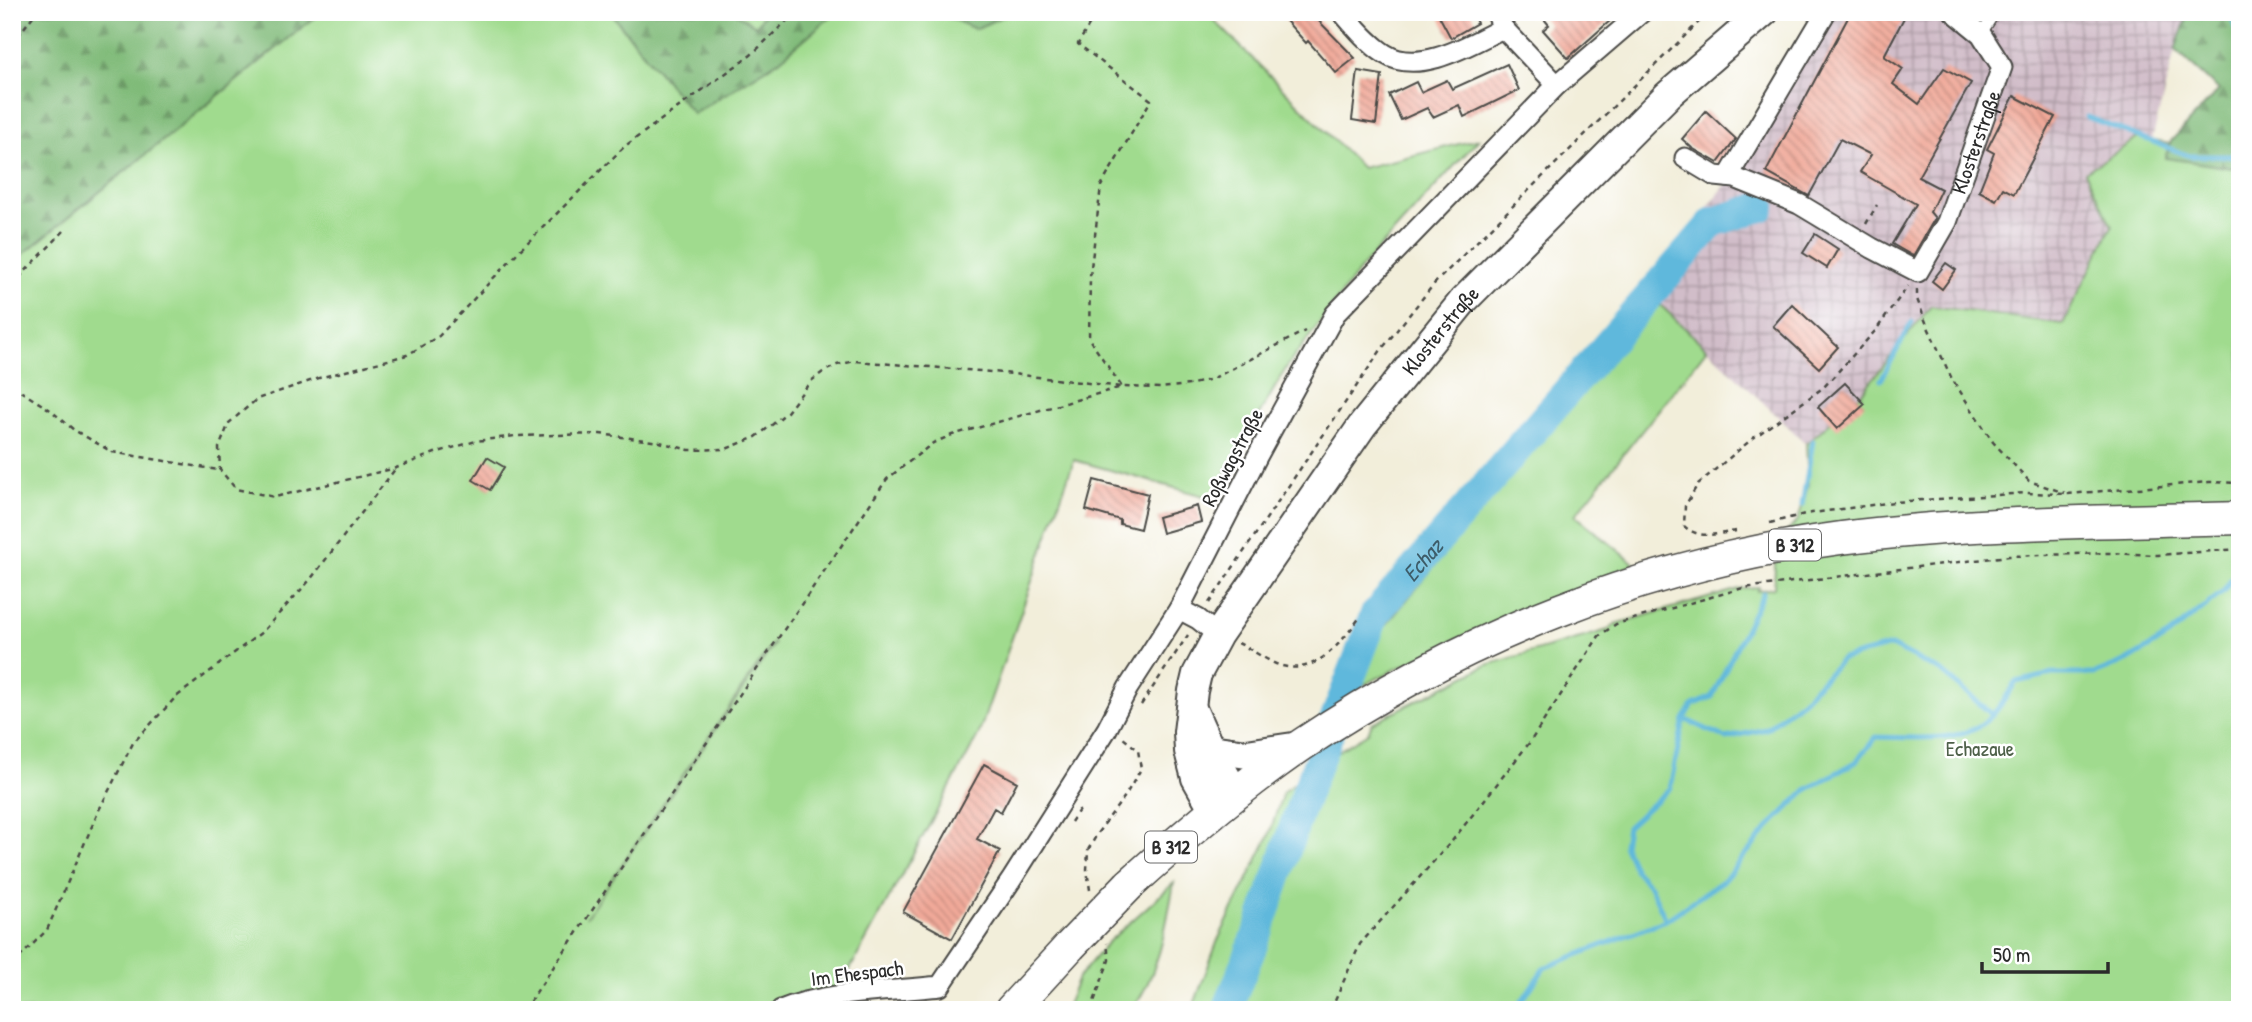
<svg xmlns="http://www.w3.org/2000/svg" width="2252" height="1022" font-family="'Patrick Hand',sans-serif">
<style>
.industrial{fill:url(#industrial-grid)}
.green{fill:#a0db8e;stroke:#66835c;stroke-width:2;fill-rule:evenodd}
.forest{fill:url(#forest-firs);stroke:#567352;stroke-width:2}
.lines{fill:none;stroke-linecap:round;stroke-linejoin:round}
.stream{stroke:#5eb8dc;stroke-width:5}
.river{stroke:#5eb8dc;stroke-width:30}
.building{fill:url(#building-back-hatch)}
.lane-casing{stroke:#494845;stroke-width:13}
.street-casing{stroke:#494845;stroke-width:23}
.secondary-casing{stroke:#494845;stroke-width:32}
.primary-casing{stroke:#494845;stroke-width:35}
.path{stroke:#494845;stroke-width:2.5;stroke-dasharray:5 5;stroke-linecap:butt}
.lane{stroke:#fff;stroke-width:10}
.street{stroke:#fff;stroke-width:19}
.secondary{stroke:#fff;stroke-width:28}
.primary{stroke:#fff;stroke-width:32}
.primary-bridge-casing{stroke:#494845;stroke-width:35;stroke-linecap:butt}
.primary-bridge{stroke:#fff;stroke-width:32}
.labels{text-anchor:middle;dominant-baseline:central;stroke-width:5;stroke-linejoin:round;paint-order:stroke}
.shield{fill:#fff;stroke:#6b6b6b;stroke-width:2}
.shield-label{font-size:19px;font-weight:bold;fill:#2b2b2b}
.street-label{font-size:21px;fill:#2b2b2b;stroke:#fff}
.park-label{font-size:21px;fill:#4e6049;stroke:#fff}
.water-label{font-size:23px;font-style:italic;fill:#3d5c69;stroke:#fff}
</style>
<defs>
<pattern id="industrial-grid" width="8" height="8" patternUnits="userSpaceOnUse" patternTransform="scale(1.75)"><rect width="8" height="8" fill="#d1bdc9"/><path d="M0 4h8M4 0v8" fill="none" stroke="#aa9aa3"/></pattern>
<pattern id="forest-firs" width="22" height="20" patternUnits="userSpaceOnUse" patternTransform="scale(1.75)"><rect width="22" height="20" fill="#80bb79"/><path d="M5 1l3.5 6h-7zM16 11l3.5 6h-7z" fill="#699863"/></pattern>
<pattern id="building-back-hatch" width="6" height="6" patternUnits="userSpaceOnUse" patternTransform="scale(1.75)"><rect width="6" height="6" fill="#f1a999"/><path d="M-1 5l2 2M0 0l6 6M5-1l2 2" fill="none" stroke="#c38a7d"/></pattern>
</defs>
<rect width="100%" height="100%" fill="#fff"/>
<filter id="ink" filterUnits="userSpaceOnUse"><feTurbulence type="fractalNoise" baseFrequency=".0143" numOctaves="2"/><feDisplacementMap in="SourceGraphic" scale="14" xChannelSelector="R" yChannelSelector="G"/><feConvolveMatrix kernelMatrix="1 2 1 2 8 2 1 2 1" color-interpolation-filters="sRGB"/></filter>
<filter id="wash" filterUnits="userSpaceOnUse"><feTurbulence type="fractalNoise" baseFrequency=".00686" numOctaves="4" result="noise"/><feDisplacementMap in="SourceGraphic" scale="28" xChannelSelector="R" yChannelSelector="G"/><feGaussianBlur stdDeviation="1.57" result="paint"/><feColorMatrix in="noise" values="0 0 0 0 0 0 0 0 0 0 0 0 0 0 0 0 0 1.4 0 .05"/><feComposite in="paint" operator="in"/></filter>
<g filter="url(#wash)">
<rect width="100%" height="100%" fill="#f2eeda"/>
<path class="industrial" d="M1827 12H2189L2175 50 2148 156 2041 368 1840 476 1642 287 1725 186Z"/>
<path class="green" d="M321 12H520L533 18 541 12H610L693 114 778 61 836 12H937L975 29 1012 12H1206L1362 168 1479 139 1362 267 1288 365 1211 498 1074 460 978 736 842 984 843 997 781 1010H12V263ZM773 643 774 644 586 917Z
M734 12H765L756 27Z
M2220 12H2240V1010H1192L1218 940 1269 836 1283 792 1335 753 1368 733 1372 723 1487 665 1608 630 1616 624 1743 588 1759 587 1757 591 1774 588 1776 545 1798 520 1808 486 1806 444 1860 395 1931 306 2063 324 2112 226 2085 172 2138 138 2170 144 2233 109Z
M1654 299 1707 349 1575 515 1635 564 1448 643 1358 688 1373 641Z
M1174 883C1166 926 1159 974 1132 1010H1065L1078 978 1107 943Z"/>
<path class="forest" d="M12 12H321L12 263Z
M610 12H734L756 26 765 12H836L778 61 693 114Z
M937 12H1012L975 29Z
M2189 12 2240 13V169L2165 158 2171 141 2219 90 2175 50Z"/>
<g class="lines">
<path class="stream" d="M2230 12 2240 42
M2087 117 2190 156H2231L2240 154
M1881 380 1912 322
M1802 505 1813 441
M1684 719 1726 738 1766 729 1803 700 1842 659 1891 646 1942 672 1993 715
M1666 920 1650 886 1635 870 1624 845 1627 827 1670 788 1684 719 1693 705 1712 697 1763 593
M1516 1010 1544 968 1666 920 1724 880 1770 826 1806 790 1856 762 1876 737C1915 737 1966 746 1994 713 2003 703 2009 692 2016 682L2052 674H2095L2127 661 2168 636 2223 592 2240 566"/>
<path class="river" id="s1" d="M1227 1010 1260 927 1300 809 1375 614 1713 222 1761 207"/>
</g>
<g id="blocks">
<path class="building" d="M1278 12H1310L1355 58 1336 73 1308 41 1306 43Z
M1437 12H1471L1477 23 1451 38Z
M1538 12H1620L1568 58 1543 30 1549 25Z
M1851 12H1907L1884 56 1903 69 1893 84 1919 104 1944 68 1971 83 1918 177 1941 189 1930 212 1935 218 1913 256 1892 244 1916 204 1860 172 1871 155 1840 139 1809 196 1766 172Z
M1507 64 1519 90 1464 117 1459 105 1433 117 1427 108 1401 120 1389 95 1416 82 1421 92 1447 80 1452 89Z
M1358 71 1382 75 1376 124 1352 120Z
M2014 96 2055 117 2014 194 2003 188 1996 200 1979 191 1994 153 1987 149Z
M1706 111 1736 139 1718 163 1692 148 1682 139Z
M1815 234 1838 249 1827 268 1803 253Z
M1946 263 1956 270 1942 289 1932 281Z
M1792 304 1838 347 1819 368 1773 326Z
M1845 383 1865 404 1837 429 1818 407Z
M487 457 504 467 490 490 473 480Z
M1094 480 1148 494 1140 529 1120 524V520L1086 510Z
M1197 506 1201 522 1162 533 1158 517Z
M984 764 1017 782 1001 812 994 808 977 839 1000 851 952 939 903 912Z"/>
</g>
</g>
<g filter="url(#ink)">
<use href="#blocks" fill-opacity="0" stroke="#494845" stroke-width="2"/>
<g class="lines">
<defs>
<path id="lane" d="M1981 34 1995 12"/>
<g id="street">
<path d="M1342 12C1354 26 1369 44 1385 54 1420 76 1472 43 1503 28"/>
<path d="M1496 12 1503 28 1557 85"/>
<path id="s2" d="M1685 158 1715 176 1735 178 1799 204 1872 248 1918 272 1947 222 2002 67 1981 34 1954 12"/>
<path d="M1728 177 1826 12"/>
<path d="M1179 609 1198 619 1218 635"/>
<path d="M781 1010C827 991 890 992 940 986L1012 879 1107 729 1128 688 1179 609 1258 455 1335 314 1557 85 1642 12"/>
</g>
<g id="secondary">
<path d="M1193 711 1210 749 1236 794"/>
<path d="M1210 749 1247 754 1300 746"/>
<path id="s3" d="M1214 810 1196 778 1189 751 1188 732 1193 691 1197 674 1218 635 1362 426 1463 301 1668 95 1764 12"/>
</g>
<path id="primary" d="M1129 885C1184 835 1241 786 1303 744 1464 636 1648 563 1841 538 1973 521 2107 522 2240 518
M1011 1010 1070 946"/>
</defs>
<use href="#lane" class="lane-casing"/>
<use href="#street" class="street-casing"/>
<use href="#secondary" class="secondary-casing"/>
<use href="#primary" class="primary-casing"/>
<path class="path" d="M796 12 751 55 625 146 518 252 439 336 407 355 319 378 257 399 229 423 219 448 220 470 236 489 275 497 396 468 435 453 476 441 515 436 600 434 660 442 689 450 726 449 756 437 773 424 787 412 811 381 823 372 837 365 855 361 1004 373 1122 387 1161 388 1189 385 1212 379 1305 331
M12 44 36 12
M1866 224 1877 205
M12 285 64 231
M1917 290V299L1927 325 1952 379 1993 442 2029 481 2065 493
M12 386 49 409 74 430 112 452 218 470
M1770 523 1805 514 1894 502 2026 493 2068 494 2209 482 2240 483
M1736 531C1717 534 1699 540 1684 526L1685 506 1698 484 1752 439 1824 387 1876 330 1908 286
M1209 603 1381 350 1434 284 1709 12
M1238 643C1251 649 1263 658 1276 664 1314 679 1341 643 1360 617
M1141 705 1188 635
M1071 822 1081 807
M1090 890 1087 870 1088 850 1099 831 1125 796 1141 769 1138 750 1123 738
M12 965 47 930 99 810 133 743 176 697 262 632 310 580 396 468
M524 1010 887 479 933 443 952 435 1122 387 1089 339 1090 276 1101 186 1151 100 1078 44 1097 12
M944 1010 949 1001
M1091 1010 1109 960 1107 943
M1331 1010 1360 944 1452 841 1530 742 1599 636 1616 624 1743 588 2009 556 2109 553 2158 555 2240 549"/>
<use href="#lane" class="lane"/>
<use href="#street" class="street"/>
<use href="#secondary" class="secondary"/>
<use href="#primary" class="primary"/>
<defs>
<path id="primary-bridge" d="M1070 946 1129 885"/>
</defs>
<use href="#primary-bridge" class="primary-bridge-casing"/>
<use href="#primary-bridge" class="primary-bridge"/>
</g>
</g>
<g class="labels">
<g class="shield">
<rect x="1769" y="529.5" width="52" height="31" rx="5"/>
<rect x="1145" y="831.5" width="52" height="31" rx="5"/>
</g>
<g class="shield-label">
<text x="1795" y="545">B 312</text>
<text x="1171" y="847">B 312</text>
</g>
<g class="street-label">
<text stroke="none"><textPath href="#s2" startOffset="404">Klosterstraße</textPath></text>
<text stroke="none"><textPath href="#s3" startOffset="564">Klosterstraße</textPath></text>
<text transform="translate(1232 457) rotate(-62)">Roßwagstraße</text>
<text transform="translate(857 973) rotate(-7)">Im Ehespach</text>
</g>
<g class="park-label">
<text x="1980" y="748">Echazaue</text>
</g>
<g class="water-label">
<text stroke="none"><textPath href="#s1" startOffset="495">Echaz</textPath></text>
</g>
</g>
<rect width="2252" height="1022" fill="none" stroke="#fff" stroke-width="42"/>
<path d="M1982 962v10h126v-10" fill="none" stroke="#2b2b2b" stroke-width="3.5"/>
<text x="1993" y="962" font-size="21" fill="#2b2b2b" stroke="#ffffff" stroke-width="5" paint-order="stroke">50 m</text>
</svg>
